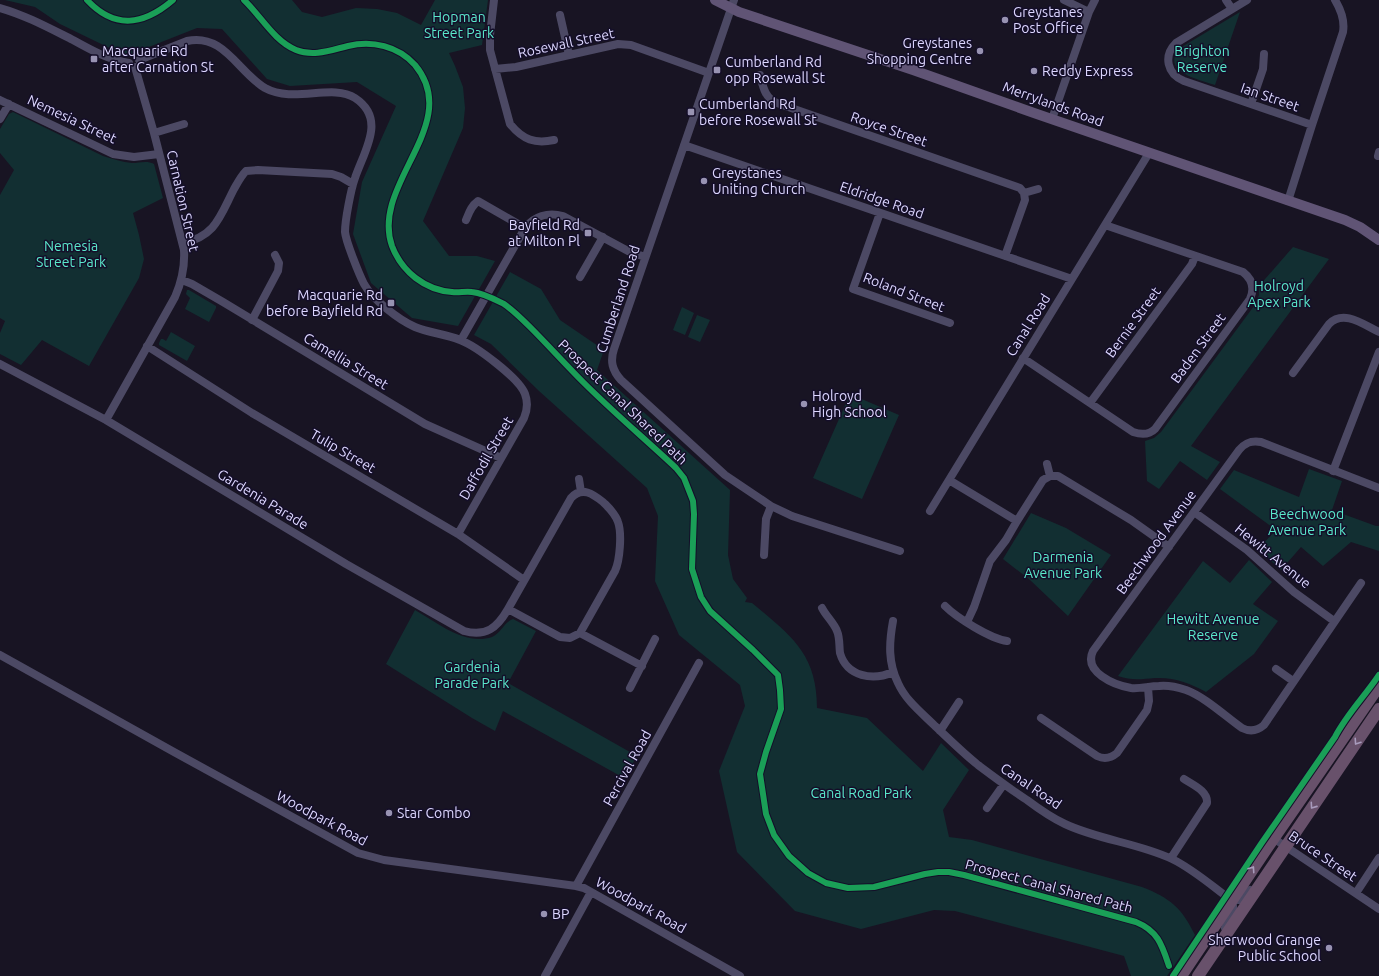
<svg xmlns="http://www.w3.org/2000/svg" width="1379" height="976" font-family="Ubuntu,sans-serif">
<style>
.green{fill:#122f32}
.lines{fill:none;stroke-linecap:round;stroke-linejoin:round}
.minor{stroke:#4c4964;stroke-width:8}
.major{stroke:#605475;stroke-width:10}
.highway{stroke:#68516b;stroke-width:12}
.cycleway-casing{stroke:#140e29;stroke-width:8}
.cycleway{stroke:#1a9f57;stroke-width:6}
.oneway{stroke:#a89bbc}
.poi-dot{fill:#9893b2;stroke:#140e29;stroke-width:1.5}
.labels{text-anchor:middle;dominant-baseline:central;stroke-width:3;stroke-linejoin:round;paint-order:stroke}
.poi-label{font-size:14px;fill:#ddd7ff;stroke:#140e29;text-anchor:start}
.park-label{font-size:14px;fill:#5ae8cb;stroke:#140e29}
.street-label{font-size:14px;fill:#ddd7ff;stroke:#140e29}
</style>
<rect width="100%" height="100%" fill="#181423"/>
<path class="green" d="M5 0H292L302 12 322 17 356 8 377 9 397 13 421 25 435 0H488L482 45 449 53 455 66 463 87 465 108 463 128 423 221 449 256H477L495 261 458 326 412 318 371 283 353 234 362 182 396 106 357 82 290 86 267 79 222 29 197 28 126 56 60 24 35 7Z
M1240 12 1215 85C1201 80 1159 72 1180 48Z
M13 112 103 156C113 159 122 162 132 163 139 163 147 160 154 164L163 198 133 213 139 235 144 259 139 278 89 366 42 340 21 365 0 354V333L5 321 0 318V195L14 170 0 153V129L9 114Z
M1293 247 1329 259 1191 446 1220 462 1207 480 1180 461 1159 489 1147 481 1145 441 1154 438 1161 432 1254 306 1259 295V286Z
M510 272 541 289 560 320 604 350 597 370 730 490 728 555 733 579 747 598 745 602 752 603C790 635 817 653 817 708L867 718 923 771 941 743 969 770 943 810 949 837 972 840 1142 887C1170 898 1182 908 1195 935L1167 976H1131L1124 956 955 911 934 910 861 929 795 911 737 852 719 771 745 706 740 685 679 635 655 581 658 516 647 488 539 391 491 344 474 335Z
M187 290H189L216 306V308L209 322 185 309 190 298 186 294Z
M682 307 694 313 685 335 673 330Z
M697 315 710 320 700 342 688 337Z
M171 332 195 346 187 361 159 345V343L161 339H163L166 341Z
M850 394 899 415 862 499 813 478Z
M1309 469 1342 481 1332 510 1376 526H1379V551L1351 542 1323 566 1301 547 1281 570 1258 549 1276 530 1220 489 1234 470 1299 497Z
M1031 513 1066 528 1111 555 1068 616 1030 580 1003 559Z
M1249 560 1272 582 1253 604 1278 621 1254 654 1206 692C1190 683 1174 677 1155 678 1142 679 1132 681 1118 676L1203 561 1230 583Z
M415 610C438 623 465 646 492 637 501 633 504 622 513 619L536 631 508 683 637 756 624 778 503 711 495 731 472 718 386 664Z"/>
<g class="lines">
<path class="minor" d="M494 0 490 35V50L510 124C523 140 535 144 554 140
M734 0 614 349C610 361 612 370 621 380L725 475 771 506 792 516 900 551
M1064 0 1089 12
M1226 0 1232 9
M1247 0 1176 43C1163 56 1167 74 1184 81L1312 125
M0 8C25 15 49 28 73 40 91 50 109 60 129 63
M560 15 569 55
M139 60 187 41C224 33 238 72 265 88 294 104 332 83 355 98 387 119 364 151 355 178 351 189 345 220 345 232 346 242 359 274 364 284 373 300 399 320 415 327 429 333 446 334 460 340 476 346 519 378 525 394 528 402 527 411 524 418L458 534
M495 69 516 67 618 44 631 45 709 73
M760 75C763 87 765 98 777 103L1020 188 1024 193 1025 200 1005 256
M0 100 113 154 134 157 159 154
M1251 104 1263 69 1264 54
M0 119 9 104
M1052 119 1089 12 1095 0
M154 133 184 124
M684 145 1072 279
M1378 156 1379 152
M1024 193 1038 189
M1288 201 1312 125 1343 32C1345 20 1341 10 1335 0
M880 213 853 289 950 323
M466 220C469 213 471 206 478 201L525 228
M183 243C216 236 220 216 234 189 238 182 241 176 246 171L258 170 332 174 341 177 353 184
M580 277 603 237
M182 280 192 284 223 302 425 424 501 458
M252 320 278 271 279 263 275 255
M461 340 525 228C534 216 548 212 563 216L628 251 645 257
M147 346 252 413 458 534 524 580
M1023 358 1133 432C1142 435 1149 435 1155 429L1250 299C1255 288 1252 279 1243 272L1105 225
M0 364 106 420 346 564 464 631C486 637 497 628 508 609L560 637 570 638 580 633 615 571C620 560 622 533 618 522 615 513 609 508 603 502 593 494 582 486 571 498L508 609
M1293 373 1329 324C1344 309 1364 325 1379 332
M1090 403 1192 264 1195 256
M106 420 175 297C182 281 185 267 184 250L154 133 135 67
M1047 464 1050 476
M1333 471 1379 352
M579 479 581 492
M949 480 1017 521 1043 480 1050 476H1058L1131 520 1169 547
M930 511 1149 153
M1194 512 1247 550 1294 592 1334 621
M764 555 766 519 771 506
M1361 583 1264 725C1257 731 1250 732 1242 728 1225 716 1205 697 1186 690 1177 687 1168 685 1159 686 1149 686 1140 689 1131 688 1114 685 1083 672 1093 651L1239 450C1245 443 1251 440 1261 442L1379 488
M945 606C957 618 991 639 1007 641
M822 608C826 616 834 623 837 631 840 638 839 646 840 653 847 677 873 681 893 672
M893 621C889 643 888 663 898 683 906 701 922 713 935 726 949 739 963 753 978 765 994 777 1010 789 1027 800 1039 809 1052 818 1065 824 1099 840 1138 843 1172 859 1193 869 1212 886 1231 900 1237 908 1229 919 1225 928
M967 622 974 607 990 561 1006 540 1017 521
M580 633 642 666
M0 655 174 752 358 853 384 860 576 886 584 888 740 976
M1276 669 1293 681
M630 688 655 639
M1041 718 1097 756C1105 760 1111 758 1117 753L1147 710 1149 701 1148 687
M940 731 959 702
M987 808 1004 784
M1273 838 1379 909
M1171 858 1207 803C1208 791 1193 785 1184 779
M576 886 699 663
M1356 893 1379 858
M1231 900H1242L1250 890
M545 976 591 892"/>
<path class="major" d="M715 0 739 12 913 70 1034 113 1345 220 1360 227 1379 240"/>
<path class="highway" d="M1181 976 1267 848 1379 686
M1198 976 1379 709"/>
<defs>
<path id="cycleway" d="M87 0C115 30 144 25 173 0
M244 0C261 16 274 41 296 50 314 57 331 50 348 46 372 40 398 46 415 65 464 124 370 184 392 246 402 272 425 290 452 292 459 293 465 291 472 292 483 293 494 299 504 304 513 310 522 319 530 327 548 345 565 364 583 382 613 412 645 439 676 468L684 478 693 501 694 514 692 569 701 597 710 611 753 650 778 675 780 690 781 709 766 752 760 774 766 814 774 835 789 856 808 873 826 883 848 888 874 887 925 874 938 872H949L964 875 1136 922C1158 931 1162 945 1169 966
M1173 976 1261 844 1335 737C1347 714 1365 696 1379 675"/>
</defs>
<use href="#cycleway" class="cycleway-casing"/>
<use href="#cycleway" class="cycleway"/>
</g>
<defs><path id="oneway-chevron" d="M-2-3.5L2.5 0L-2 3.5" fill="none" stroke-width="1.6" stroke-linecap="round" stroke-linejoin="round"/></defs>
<g class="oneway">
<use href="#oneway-chevron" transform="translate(1357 742) rotate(124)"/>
<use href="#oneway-chevron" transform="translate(1313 806) rotate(125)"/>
<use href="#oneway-chevron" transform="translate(1252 869) rotate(-56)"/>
</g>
<g class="poi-dot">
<circle cx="1005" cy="20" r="4"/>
<circle cx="980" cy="51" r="4"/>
<rect x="90" y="55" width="8" height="8" rx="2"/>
<rect x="713" y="66" width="8" height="8" rx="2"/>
<circle cx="1034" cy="71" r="4"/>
<rect x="687" y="108" width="8" height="8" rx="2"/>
<circle cx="704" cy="181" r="4"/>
<rect x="584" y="229" width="8" height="8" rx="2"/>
<rect x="387" y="299" width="8" height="8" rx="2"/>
<circle cx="804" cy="404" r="4"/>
<circle cx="389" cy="813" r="4"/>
<circle cx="544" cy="914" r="4"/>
<circle cx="1329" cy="948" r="4"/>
</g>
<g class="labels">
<g class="poi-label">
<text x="1013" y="12">Greystanes<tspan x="1013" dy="16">Post Office</tspan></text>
<text x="972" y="43" text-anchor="end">Greystanes<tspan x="972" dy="16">Shopping Centre</tspan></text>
<text x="102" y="51">Macquarie Rd<tspan x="102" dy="16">after Carnation St</tspan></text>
<text x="725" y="62">Cumberland Rd<tspan x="725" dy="16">opp Rosewall St</tspan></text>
<text x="1042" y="71">Reddy Express</text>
<text x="699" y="104">Cumberland Rd<tspan x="699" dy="16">before Rosewall St</tspan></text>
<text x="712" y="173">Greystanes<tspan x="712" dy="16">Uniting Church</tspan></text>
<text x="580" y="225" text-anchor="end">Bayfield Rd<tspan x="580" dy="16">at Milton Pl</tspan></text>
<text x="383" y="295" text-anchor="end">Macquarie Rd<tspan x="383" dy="16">before Bayfield Rd</tspan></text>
<text x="812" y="396">Holroyd<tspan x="812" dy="16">High School</tspan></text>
<text x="397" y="813">Star Combo</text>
<text x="552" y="914">BP</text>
<text x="1321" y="940" text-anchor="end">Sherwood Grange<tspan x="1321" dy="16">Public School</tspan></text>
</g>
<g class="park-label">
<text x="459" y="17">Hopman<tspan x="459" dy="16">Street Park</tspan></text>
<text x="1202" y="51">Brighton<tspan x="1202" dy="16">Reserve</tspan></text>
<text x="71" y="246">Nemesia<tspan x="71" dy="16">Street Park</tspan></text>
<text x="1279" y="286">Holroyd<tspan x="1279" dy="16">Apex Park</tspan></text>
<text x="1307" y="514">Beechwood<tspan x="1307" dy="16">Avenue Park</tspan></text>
<text x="1063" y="557">Darmenia<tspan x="1063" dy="16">Avenue Park</tspan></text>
<text x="1213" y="619">Hewitt Avenue<tspan x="1213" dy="16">Reserve</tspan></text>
<text x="472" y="667">Gardenia<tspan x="472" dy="16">Parade Park</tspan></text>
<text x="861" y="793">Canal Road Park</text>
</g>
<g class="street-label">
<text transform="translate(566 43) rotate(-12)">Rosewall Street</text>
<text transform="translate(1270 97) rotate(19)">Ian Street</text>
<text transform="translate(1053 104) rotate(20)">Merrylands Road</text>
<text transform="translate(72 119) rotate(25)">Nemesia Street</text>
<text transform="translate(889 129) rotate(19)">Royce Street</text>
<text transform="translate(882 200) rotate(19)">Eldridge Road</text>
<text transform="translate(183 201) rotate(77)">Carnation Street</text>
<text transform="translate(904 292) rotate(21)">Roland Street</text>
<text transform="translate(618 299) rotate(-72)">Cumberland Road</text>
<text transform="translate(1133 322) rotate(-54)">Bernie Street</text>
<text transform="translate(1028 325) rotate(-58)">Canal Road</text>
<text transform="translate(1198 348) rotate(-54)">Baden Street</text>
<text transform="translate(346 361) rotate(31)">Camellia Street</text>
<text transform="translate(623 402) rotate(44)">Prospect Canal Shared Path</text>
<text transform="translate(343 451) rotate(30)">Tulip Street</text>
<text transform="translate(486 458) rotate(-60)">Daffodil Street</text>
<text transform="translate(263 499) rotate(31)">Gardenia Parade</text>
<text transform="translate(1156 542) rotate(-54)">Beechwood Avenue</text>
<text transform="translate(1273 556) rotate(39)">Hewitt Avenue</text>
<text transform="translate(627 768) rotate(-61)">Percival Road</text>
<text transform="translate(1031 786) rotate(34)">Canal Road</text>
<text transform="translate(322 818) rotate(28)">Woodpark Road</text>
<text transform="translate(1323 856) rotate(34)">Bruce Street</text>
<text transform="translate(1049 886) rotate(15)">Prospect Canal Shared Path</text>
<text transform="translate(641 905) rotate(29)">Woodpark Road</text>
</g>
</g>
</svg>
